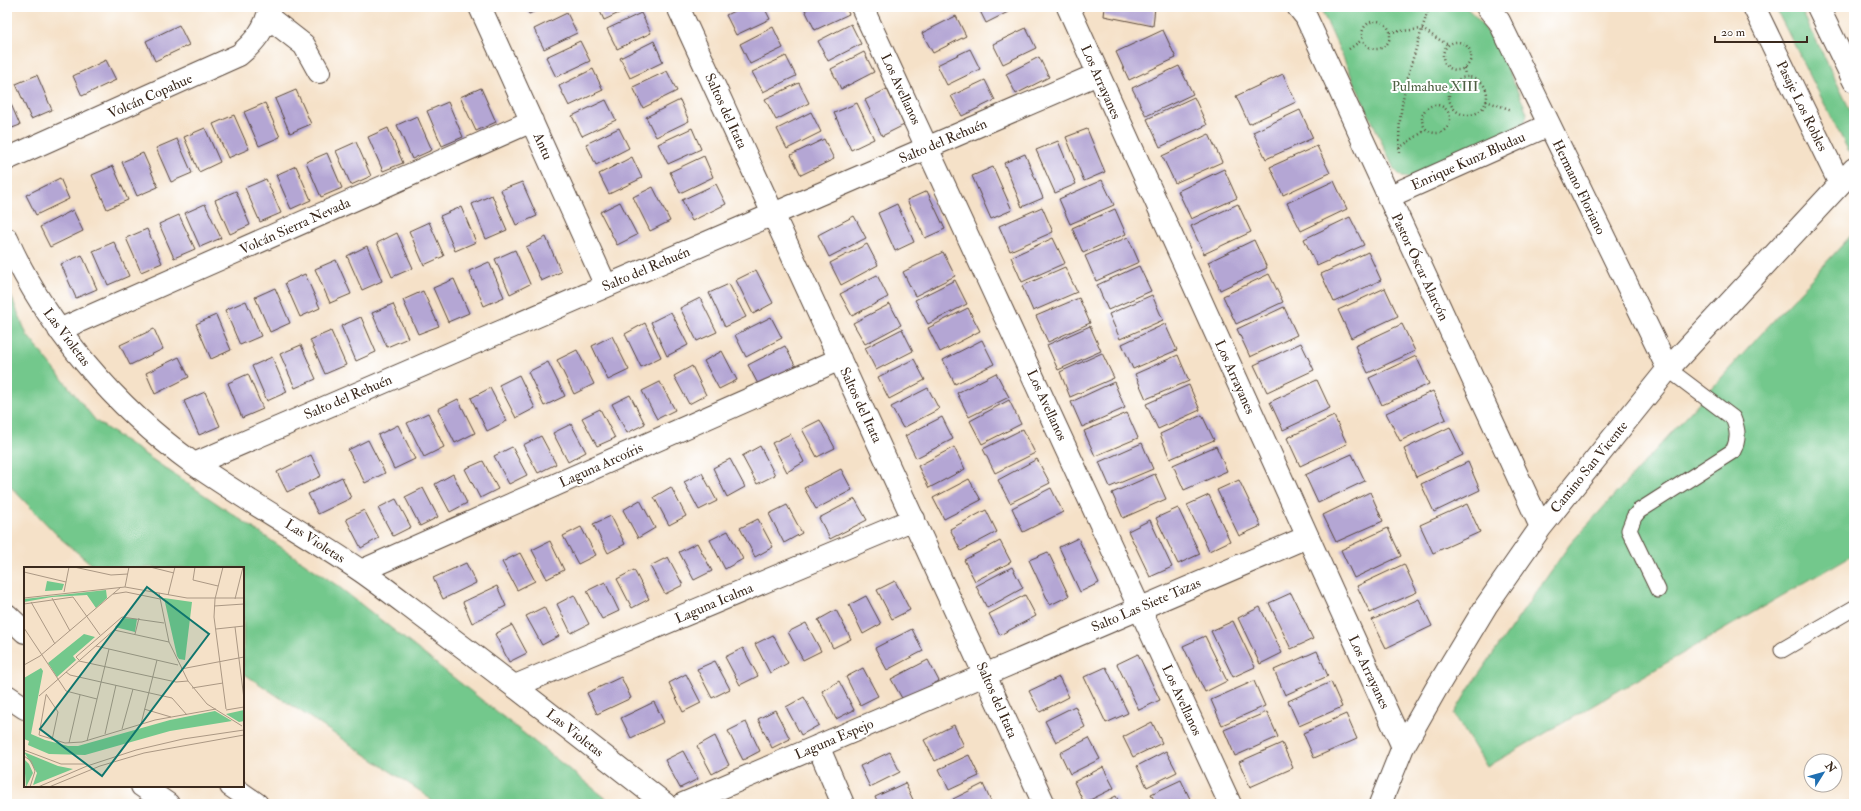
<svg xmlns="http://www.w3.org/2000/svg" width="1861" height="811" font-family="'IM FELL Double Pica',serif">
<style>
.green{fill:#73c88c;stroke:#577955}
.building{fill:#b4a6d4}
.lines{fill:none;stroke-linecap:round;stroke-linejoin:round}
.service-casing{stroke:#574538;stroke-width:17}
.minor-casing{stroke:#574538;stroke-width:24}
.tertiary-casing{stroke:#574538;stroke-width:24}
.motorway-casing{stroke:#574538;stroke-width:24}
.path{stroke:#574538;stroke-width:2.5;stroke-dasharray:1 3;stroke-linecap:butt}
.service{stroke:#fff;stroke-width:15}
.minor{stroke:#fff;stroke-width:22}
.tertiary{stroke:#fff;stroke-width:22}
.motorway{stroke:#fff;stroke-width:22}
.labels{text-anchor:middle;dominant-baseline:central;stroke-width:4;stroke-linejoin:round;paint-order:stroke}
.street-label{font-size:14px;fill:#3b2a1e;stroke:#fff}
.park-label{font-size:14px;fill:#4f6144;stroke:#fff}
.inset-road{fill:none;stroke:#ab9884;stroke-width:1}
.view{fill:#0f766e;fill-opacity:0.15;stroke:#0f766e;stroke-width:2}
.inset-edge{fill:none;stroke:#3b2a1e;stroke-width:2}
</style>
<rect width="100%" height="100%" fill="#fff"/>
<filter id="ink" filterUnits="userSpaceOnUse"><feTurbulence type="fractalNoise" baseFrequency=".025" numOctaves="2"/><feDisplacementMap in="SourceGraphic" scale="8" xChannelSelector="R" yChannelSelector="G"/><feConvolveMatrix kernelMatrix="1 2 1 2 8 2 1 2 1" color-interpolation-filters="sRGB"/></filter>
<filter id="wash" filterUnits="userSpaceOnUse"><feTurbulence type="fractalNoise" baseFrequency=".012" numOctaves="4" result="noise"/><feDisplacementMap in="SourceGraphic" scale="16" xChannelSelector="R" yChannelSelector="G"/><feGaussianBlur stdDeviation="0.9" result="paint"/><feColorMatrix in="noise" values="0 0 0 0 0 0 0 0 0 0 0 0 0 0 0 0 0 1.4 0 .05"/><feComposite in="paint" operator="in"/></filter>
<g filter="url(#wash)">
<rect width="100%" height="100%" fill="#f5e1c8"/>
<path class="green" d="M1320 7H1465C1493 28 1509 74 1524 105L1527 113 1525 122 1509 132 1409 178 1402 177 1394 169Z
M1775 7H1800L1854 118V146L1849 152Z
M1854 232V554L1487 767 1454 714 1470 687 1570 544Z
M7 286 27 335 96 421 338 586 613 804H435L423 793 243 673V568H96L60 538 7 483Z"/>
<g id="blocks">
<path class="building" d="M525 7H544L529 14Z
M598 7H632L604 20Z
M742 7H764L770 19 736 35 726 15Z
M812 7H845L849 14 815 30 805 10Z
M978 7H1006L1008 12 986 23Z
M1105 7H1155L1153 26 1104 16Z
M567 13 577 33 544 49 534 29Z
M641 13 651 33 617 49 607 29Z
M956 16 966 36 933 53 922 33Z
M851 24 861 44 828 61 818 41Z
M179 25 189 45 155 61 146 41Z
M773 27 783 48 750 64 740 44Z
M1026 28 1036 48 1003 64 993 44Z
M1163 30 1176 58 1129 80 1116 52Z
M580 41 590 61 556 77 546 57Z
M654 41 663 62 630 78 620 58Z
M970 49 980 69 947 85 937 65Z
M864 52 874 72 841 89 831 69Z
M786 56 796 76 763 92 752 72Z
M1039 57 1049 77 1016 94 1006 74Z
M106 60 116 80 82 96 73 76Z
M1179 66 1193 94 1146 116 1132 88Z
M593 69 603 90 569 106 559 86Z
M667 71 677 91 643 108 633 87Z
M1283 74 1296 102 1249 124 1236 96Z
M37 75 52 110 31 119 16 84Z
M985 80 995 100 962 116 951 96Z
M799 83 809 103 776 120 765 99Z
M481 88 496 122 476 131 460 97Z
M887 89 904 125 882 136 865 100Z
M296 90 311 124 290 133 275 99Z
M7 95 20 125 7 130Z
M1194 97 1207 125 1160 147 1147 119Z
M606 100 616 120 582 136 572 116Z
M680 100 689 121 656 137 646 117Z
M448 102 463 137 442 146 427 111Z
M265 103 280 137 259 146 244 112Z
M857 103 874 139 851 150 834 113Z
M1300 110 1313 138 1266 159 1253 132Z
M811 112 821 132 787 149 777 129Z
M234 115 249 149 228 158 213 124Z
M417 116 432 150 412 159 397 125Z
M205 128 220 162 199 172 184 137Z
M388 128 403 163 383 171 368 137Z
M619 128 629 148 596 165 586 144Z
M692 128 701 149 668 164 658 144Z
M1087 129 1105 172 1084 181 1066 137Z
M1209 134 1222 162 1175 183 1162 156Z
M177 139 192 173 171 182 156 148Z
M824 139 834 159 801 175 791 155Z
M1058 141 1076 184 1055 193 1036 150Z
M356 142 371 176 351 185 336 151Z
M1317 146 1330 173 1283 195 1270 167Z
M143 153 158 187 137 196 122 162Z
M327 153 342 188 321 197 306 162Z
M1025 154 1043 198 1022 207 1004 163Z
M704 156 713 177 680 193 670 172Z
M632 157 642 178 609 194 599 174Z
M113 166 128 200 107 209 92 175Z
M296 166 311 200 291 209 276 175Z
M993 167 1012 210 991 219 972 176Z
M1224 169 1237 198 1191 219 1178 191Z
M60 178 69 199 36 215 26 195Z
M266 179 281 213 260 222 245 188Z
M1102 180 1114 205 1070 224 1059 199Z
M1334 181 1347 209 1301 231 1287 203Z
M522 182 537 216 516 225 501 190Z
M716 184 726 204 692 221 682 200Z
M653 187 670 221 650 231 633 197Z
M236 191 250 225 230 234 215 200Z
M927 191 945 229 925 238 907 200Z
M492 195 507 230 486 239 472 204Z
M620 202 637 235 617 245 600 212Z
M205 204 221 238 200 247 185 213Z
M897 204 914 242 895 251 878 213Z
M1238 204 1251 232 1204 254 1191 226Z
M461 207 476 242 455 251 440 216Z
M1042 207 1053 232 1010 251 999 226Z
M1115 209 1126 234 1083 253 1072 228Z
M73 210 83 231 50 247 40 227Z
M179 215 195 249 174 258 159 224Z
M854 216 866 238 829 257 818 235Z
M1350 217 1364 245 1317 266 1304 239Z
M429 222 444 256 424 265 409 231Z
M147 229 162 263 141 272 126 238Z
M397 233 413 268 392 277 377 243Z
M546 237 561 272 541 281 526 247Z
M1128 237 1139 262 1096 281 1085 256Z
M1053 238 1065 263 1022 282 1011 257Z
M1254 240 1267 268 1220 290 1208 262Z
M114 242 129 276 108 285 93 251Z
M867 244 878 265 841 285 830 263Z
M367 246 382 281 362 290 347 256Z
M515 250 530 284 510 294 495 259Z
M943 252 955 276 915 296 903 272Z
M1368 252 1381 280 1334 302 1321 274Z
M82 255 97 289 76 298 61 264Z
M336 260 351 294 330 303 315 269Z
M489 262 504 297 484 306 469 271Z
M1139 266 1151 291 1108 310 1097 285Z
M1065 267 1077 292 1033 311 1022 286Z
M756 270 773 303 753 314 736 280Z
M305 274 320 308 300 317 285 283Z
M1269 274 1283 302 1236 324 1223 296Z
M877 275 888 297 852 316 840 294Z
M454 279 469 313 448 322 433 288Z
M955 280 967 304 928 324 915 300Z
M729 284 746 317 725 327 709 293Z
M275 288 290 323 270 332 255 297Z
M1385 288 1398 316 1351 338 1338 310Z
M423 291 439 326 418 334 403 300Z
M1152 295 1163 320 1120 339 1109 314Z
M700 298 717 332 697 341 680 308Z
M1079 298 1090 323 1048 342 1036 316Z
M246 301 261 336 240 345 225 310Z
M393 304 408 338 387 347 372 313Z
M890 304 901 325 865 344 853 323Z
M1284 307 1297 335 1250 357 1237 329Z
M968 308 980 331 940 352 928 328Z
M671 312 688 345 667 356 651 322Z
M216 315 231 350 211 359 196 324Z
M361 317 376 352 356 361 341 326Z
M771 317 782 338 746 357 735 335Z
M645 323 661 357 641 367 625 334Z
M1165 324 1177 350 1133 369 1122 344Z
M1402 324 1415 351 1368 373 1355 346Z
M1090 326 1101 351 1058 370 1047 345Z
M154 329 163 349 130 365 120 345Z
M902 329 913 351 876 370 865 348Z
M331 331 346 365 325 374 310 340Z
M612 336 629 370 608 380 592 346Z
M982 340 994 364 955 384 943 360Z
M1301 343 1314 370 1267 392 1254 365Z
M301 345 316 379 295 388 280 354Z
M785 346 796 367 759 386 748 365Z
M577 350 594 384 574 394 557 360Z
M722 351 737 380 719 389 704 361Z
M1102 353 1114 378 1070 397 1060 372Z
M1178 355 1189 381 1146 399 1135 374Z
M1416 356 1429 384 1382 405 1369 378Z
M179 357 189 377 155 394 146 373Z
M272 357 287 392 267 401 252 366Z
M914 359 925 380 889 399 878 377Z
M548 362 565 396 544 406 528 372Z
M692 366 706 395 689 404 674 376Z
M996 373 1009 397 969 417 957 393Z
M248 374 263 409 242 418 228 383Z
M519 375 535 408 516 418 499 385Z
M1317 380 1330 408 1283 430 1270 402Z
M660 382 675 410 657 419 642 391Z
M1114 382 1125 408 1082 427 1071 402Z
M1189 385 1200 410 1158 429 1146 404Z
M490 388 507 421 487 431 471 398Z
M928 388 939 409 903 428 891 407Z
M1433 391 1446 419 1400 441 1386 413Z
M205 392 220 426 199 435 184 401Z
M630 395 645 424 627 433 612 404Z
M458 399 475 433 455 443 438 409Z
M1009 400 1021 424 982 444 970 421Z
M600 409 615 438 597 446 582 418Z
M428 413 444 447 424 457 407 423Z
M1127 413 1138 438 1095 456 1084 431Z
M1202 415 1214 440 1170 459 1160 434Z
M1334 416 1347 444 1300 466 1287 438Z
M942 417 953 439 916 458 905 436Z
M820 420 835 448 817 457 802 429Z
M571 424 586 452 568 462 553 433Z
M398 425 415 459 394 469 378 435Z
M1450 427 1463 455 1416 477 1404 449Z
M1023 429 1035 453 995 473 983 449Z
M790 434 804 462 787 472 772 443Z
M541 436 556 464 538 473 523 445Z
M368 440 385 473 365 483 348 450Z
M1142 443 1153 469 1110 487 1099 462Z
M760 446 775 475 757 484 742 456Z
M1216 446 1227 471 1184 490 1173 465Z
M512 447 527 475 509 484 494 456Z
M954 447 965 469 929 488 918 466Z
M1352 454 1365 481 1318 503 1305 475Z
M311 455 321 476 287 492 277 472Z
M730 459 745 487 727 497 713 468Z
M1037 459 1050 483 1010 503 998 480Z
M483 461 498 489 480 498 465 469Z
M1468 462 1480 490 1434 512 1421 484Z
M841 469 852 490 816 509 804 488Z
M702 473 717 501 699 510 684 482Z
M453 474 467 503 450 512 435 484Z
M1155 474 1166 499 1123 518 1112 493Z
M342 477 351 498 318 514 308 494Z
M969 479 981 500 944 519 933 498Z
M1239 480 1261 526 1239 536 1217 490Z
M671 487 686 516 669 525 654 497Z
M423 488 438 517 420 526 405 497Z
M1051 488 1063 512 1023 532 1012 508Z
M1370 492 1383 521 1336 542 1323 515Z
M1209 495 1230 541 1209 551 1187 505Z
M396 499 411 527 393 536 378 508Z
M855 499 867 520 830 539 819 518Z
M640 500 655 528 638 538 623 510Z
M1467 504 1480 532 1433 553 1420 525Z
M787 505 802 533 784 543 769 514Z
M1178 508 1200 554 1178 564 1156 518Z
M364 510 379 538 361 548 346 519Z
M986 510 997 532 961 551 950 529Z
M611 516 625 544 608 553 593 524Z
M758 519 773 547 755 557 740 528Z
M1150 520 1172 567 1150 577 1128 531Z
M581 527 596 555 578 564 563 536Z
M1388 528 1401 556 1354 578 1341 550Z
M728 531 743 559 725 569 710 540Z
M1078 538 1099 583 1080 592 1059 547Z
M550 541 564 570 547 579 532 550Z
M1000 541 1011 562 975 581 964 560Z
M697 543 712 571 694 580 679 552Z
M1048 552 1069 596 1050 605 1029 560Z
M520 553 535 581 517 590 502 562Z
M668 557 683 585 665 594 650 566Z
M466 563 476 583 443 599 433 578Z
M1404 564 1417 592 1370 613 1357 586Z
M1012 567 1023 588 987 608 976 586Z
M634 570 649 599 632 608 617 579Z
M895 581 910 610 892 619 877 590Z
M605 582 619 611 602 619 587 591Z
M497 586 506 606 472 623 463 602Z
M1291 593 1313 639 1291 649 1269 603Z
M574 595 589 624 571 633 557 604Z
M1025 595 1036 616 1000 635 989 614Z
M866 596 881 624 863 634 849 605Z
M1419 599 1432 626 1386 648 1372 620Z
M544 607 559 636 542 645 526 616Z
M1260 607 1282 653 1260 664 1238 618Z
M836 610 851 639 833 648 818 620Z
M1233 621 1255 667 1233 677 1211 631Z
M806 623 821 651 803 660 788 632Z
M512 625 527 653 509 662 495 634Z
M912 629 923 651 887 670 875 648Z
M773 635 788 663 770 673 755 644Z
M1205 636 1227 681 1205 692 1183 646Z
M743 648 758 676 740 685 725 657Z
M1317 651 1328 676 1285 695 1274 670Z
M1138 654 1160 700 1139 710 1117 664Z
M928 660 939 681 903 700 891 679Z
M715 661 730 689 712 698 697 669Z
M1106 667 1128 713 1106 723 1084 677Z
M863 668 878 696 860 705 846 677Z
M686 674 701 703 683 712 669 683Z
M621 677 631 698 597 714 587 693Z
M1059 677 1069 697 1040 712 1029 691Z
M839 681 854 710 836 719 822 691Z
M1254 681 1265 706 1222 725 1211 700Z
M1331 682 1342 707 1299 726 1288 701Z
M804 697 819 725 801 735 786 707Z
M654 702 664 722 631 738 621 718Z
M1075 706 1085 727 1056 742 1045 721Z
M775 710 790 739 772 748 758 719Z
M1267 712 1278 737 1235 756 1224 730Z
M1346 714 1357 739 1314 758 1303 733Z
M746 722 760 751 743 760 728 731Z
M1152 722 1162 743 1133 757 1123 737Z
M954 725 964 746 935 761 924 740Z
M715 736 729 765 712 774 697 746Z
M1089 738 1100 759 1070 774 1060 753Z
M1282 743 1293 768 1250 787 1239 762Z
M683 751 698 779 680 788 665 760Z
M1166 751 1177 772 1147 787 1137 766Z
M890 752 900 772 870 787 860 766Z
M969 755 979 776 949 790 939 769Z
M1103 767 1114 788 1084 803 1074 782Z
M1181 780 1191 801 1185 804H1156L1151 794Z
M905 783 915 804H878L875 797Z
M983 784 992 804H955L953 799Z
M1116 796 1120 804H1100Z"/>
</g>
</g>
<g filter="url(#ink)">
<use href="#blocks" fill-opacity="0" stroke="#574538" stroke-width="1"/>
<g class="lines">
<defs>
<path id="service" d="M1658 590 1629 530 1634 517 1639 511 1733 451C1739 439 1738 430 1733 418L1668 369
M1782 650 1854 608"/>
<path id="minor" d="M480 7 606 286
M678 7 1044 804
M862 7 1230 804
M1068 7 1403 747
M1298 7 1306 17 1541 527
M1487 7 1499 21 1668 369
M1754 7 1840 184
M268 17 304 45 319 72
M7 159 239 55C255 42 266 28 270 7
M1388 197 1549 125
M7 239C46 327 116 408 194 464 248 502 307 534 361 571 387 589 413 610 439 629 515 686 590 745 665 804
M59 330 532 121
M194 464 1098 74
M361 571 840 359
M515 686 914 519
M818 746 843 804
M683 804 1307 537
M1380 804 1403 747 1436 689 1486 606 1541 527 1668 369 1854 169"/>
<path id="tertiary" d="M1818 7 1854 81"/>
<path id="motorway" d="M7 615 25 632
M7 696 25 708
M142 786 168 804
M231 786 257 804"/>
</defs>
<use href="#service" class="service-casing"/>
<use href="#minor" class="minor-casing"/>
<use href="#tertiary" class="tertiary-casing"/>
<use href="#motorway" class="motorway-casing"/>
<path class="path" d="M1362 35a14 14 0 1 1 28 0a14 14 0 1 1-28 0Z
M1390 32 1422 29 1448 45
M1443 56a14 14 0 1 1 28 0a14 14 0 1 1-28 0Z
M1349 49 1362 40
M1464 68 1465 76
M1449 96a19 19 0 1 1 38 0a19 19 0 1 1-38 0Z
M1486 101 1512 110
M1422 119a14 14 0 1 1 28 0a14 14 0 1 1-28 0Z
M1399 148 1426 130
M1400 153C1395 104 1415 53 1429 7"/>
<use href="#service" class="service"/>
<use href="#minor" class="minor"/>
<use href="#tertiary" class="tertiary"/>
<use href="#motorway" class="motorway"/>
</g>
</g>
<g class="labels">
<g class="street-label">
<text transform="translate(1101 82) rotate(66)">Los Arrayanes</text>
<text transform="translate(901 89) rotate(65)">Los Avellanos</text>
<text transform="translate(150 96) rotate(-24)">Volcán Copahue</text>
<text transform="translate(1802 106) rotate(64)">Pasaje Los Robles</text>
<text transform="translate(726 111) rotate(65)">Saltos del Itata</text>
<text transform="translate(943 141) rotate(-23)">Salto del Rehuén</text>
<text transform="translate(543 146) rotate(66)">Antu</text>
<text transform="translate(1468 161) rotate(-24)">Enrique Kunz Bludau</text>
<text transform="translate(1579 187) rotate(64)">Hermano Floriano</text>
<text transform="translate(295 226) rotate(-24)">Volcán Sierra Nevada</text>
<text transform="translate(1420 267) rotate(65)">Pastor Óscar Alarcón</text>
<text transform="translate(646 269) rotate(-23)">Salto del Rehuén</text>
<text transform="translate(67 337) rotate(53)">Las Violetas</text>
<text transform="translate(1235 377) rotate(66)">Los Arrayanes</text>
<text transform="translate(348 397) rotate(-23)">Salto del Rehuén</text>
<text transform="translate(861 405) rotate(65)">Saltos del Itata</text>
<text transform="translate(1047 405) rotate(65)">Los Avellanos</text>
<text transform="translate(601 465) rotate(-24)">Laguna Arcoíris</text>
<text transform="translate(1589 467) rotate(-51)">Camino San Vicente</text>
<text transform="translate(315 541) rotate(33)">Las Violetas</text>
<text transform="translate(714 603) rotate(-23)">Laguna Icalma</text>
<text transform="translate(1146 605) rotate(-23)">Salto Las Siete Tazas</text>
<text transform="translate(1369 672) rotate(65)">Los Arrayanes</text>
<text transform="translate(997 700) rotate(66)">Saltos del Itata</text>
<text transform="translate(1182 700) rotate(65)">Los Avellanos</text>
<text transform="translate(575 733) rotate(38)">Las Violetas</text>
<text transform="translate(834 739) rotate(-23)">Laguna Espejo</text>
</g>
<g class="park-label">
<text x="1435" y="86">Pulmahue XIII</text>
</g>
</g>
<g transform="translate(24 567)">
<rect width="220" height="220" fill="#f5e1c8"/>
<path d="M23 14 40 17 38 23 21 24ZM82 23 83 31 72 41 63 28 28 30 0 35V32ZM140 31 168 35 161 93 155 92 153 89ZM99 51 113 52 111 65 91 60ZM60 67 71 70 49 89 52 93 33 110 24 96ZM17 101 19 104 7 167 21 173 44 179H54L146 153 191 144 208 154 146 164 61 188 25 187 4 178 5 174 0 172V111ZM220 143V154L215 155 202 147ZM0 185 34 199 49 202 9 218 13 206ZM0 192 5 197 9 206 2 220Z" fill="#73c88c"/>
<path class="inset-road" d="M50 0 87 8 104 7M126 0 150 6M171 0 169 13 194 19M199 0 191 32 190 50 202 142M0 5 42 15M101 20 105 0M40 25 45 0M135 26 145 75 164 114 183 137 218 159M89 27 102 25 136 32M144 28 151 0M0 31 101 20 163 31H220M28 31 46 64M211 32 219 0M7 35 31 77M0 37 49 30 76 68M190 39 220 37M211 60 220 132M0 61 42 124 73 132M192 62 220 59M111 67 115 51M72 79 154 98M55 93 52 90 98 50 140 56M55 94 152 115 164 114M0 98 16 89 97 20M157 102 220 90M42 105 46 108 148 131 163 148M168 121 199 116M22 127 34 145 28 173M22 128 15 168 41 176 58 175 131 153 192 142M15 129 90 63 145 75M120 142 147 150M202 143 220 140M117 157 133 93M98 162 109 122M81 167 92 118M63 174 85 82M45 176 56 128M0 183 37 197H61M0 189 7 194 11 204 6 220M14 220 63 199 112 183 159 172 220 163M25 220 76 199 120 186 220 168"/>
<path class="view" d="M123 20 185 67 78 209 16 162Z"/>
<rect width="220" height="220" class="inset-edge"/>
</g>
<rect width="1861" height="811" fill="none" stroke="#fff" stroke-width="24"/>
<g transform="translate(1823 773) rotate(53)"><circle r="19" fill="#ffffff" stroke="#b1aaa5"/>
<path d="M0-3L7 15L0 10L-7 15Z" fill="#1f6fb2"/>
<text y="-6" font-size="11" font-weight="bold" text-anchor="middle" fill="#3b2a1e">N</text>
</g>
<path d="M1715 36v6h92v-6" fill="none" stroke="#3b2a1e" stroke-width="2"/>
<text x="1721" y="36" font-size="12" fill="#3b2a1e" stroke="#ffffff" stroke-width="3" paint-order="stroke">20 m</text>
</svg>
